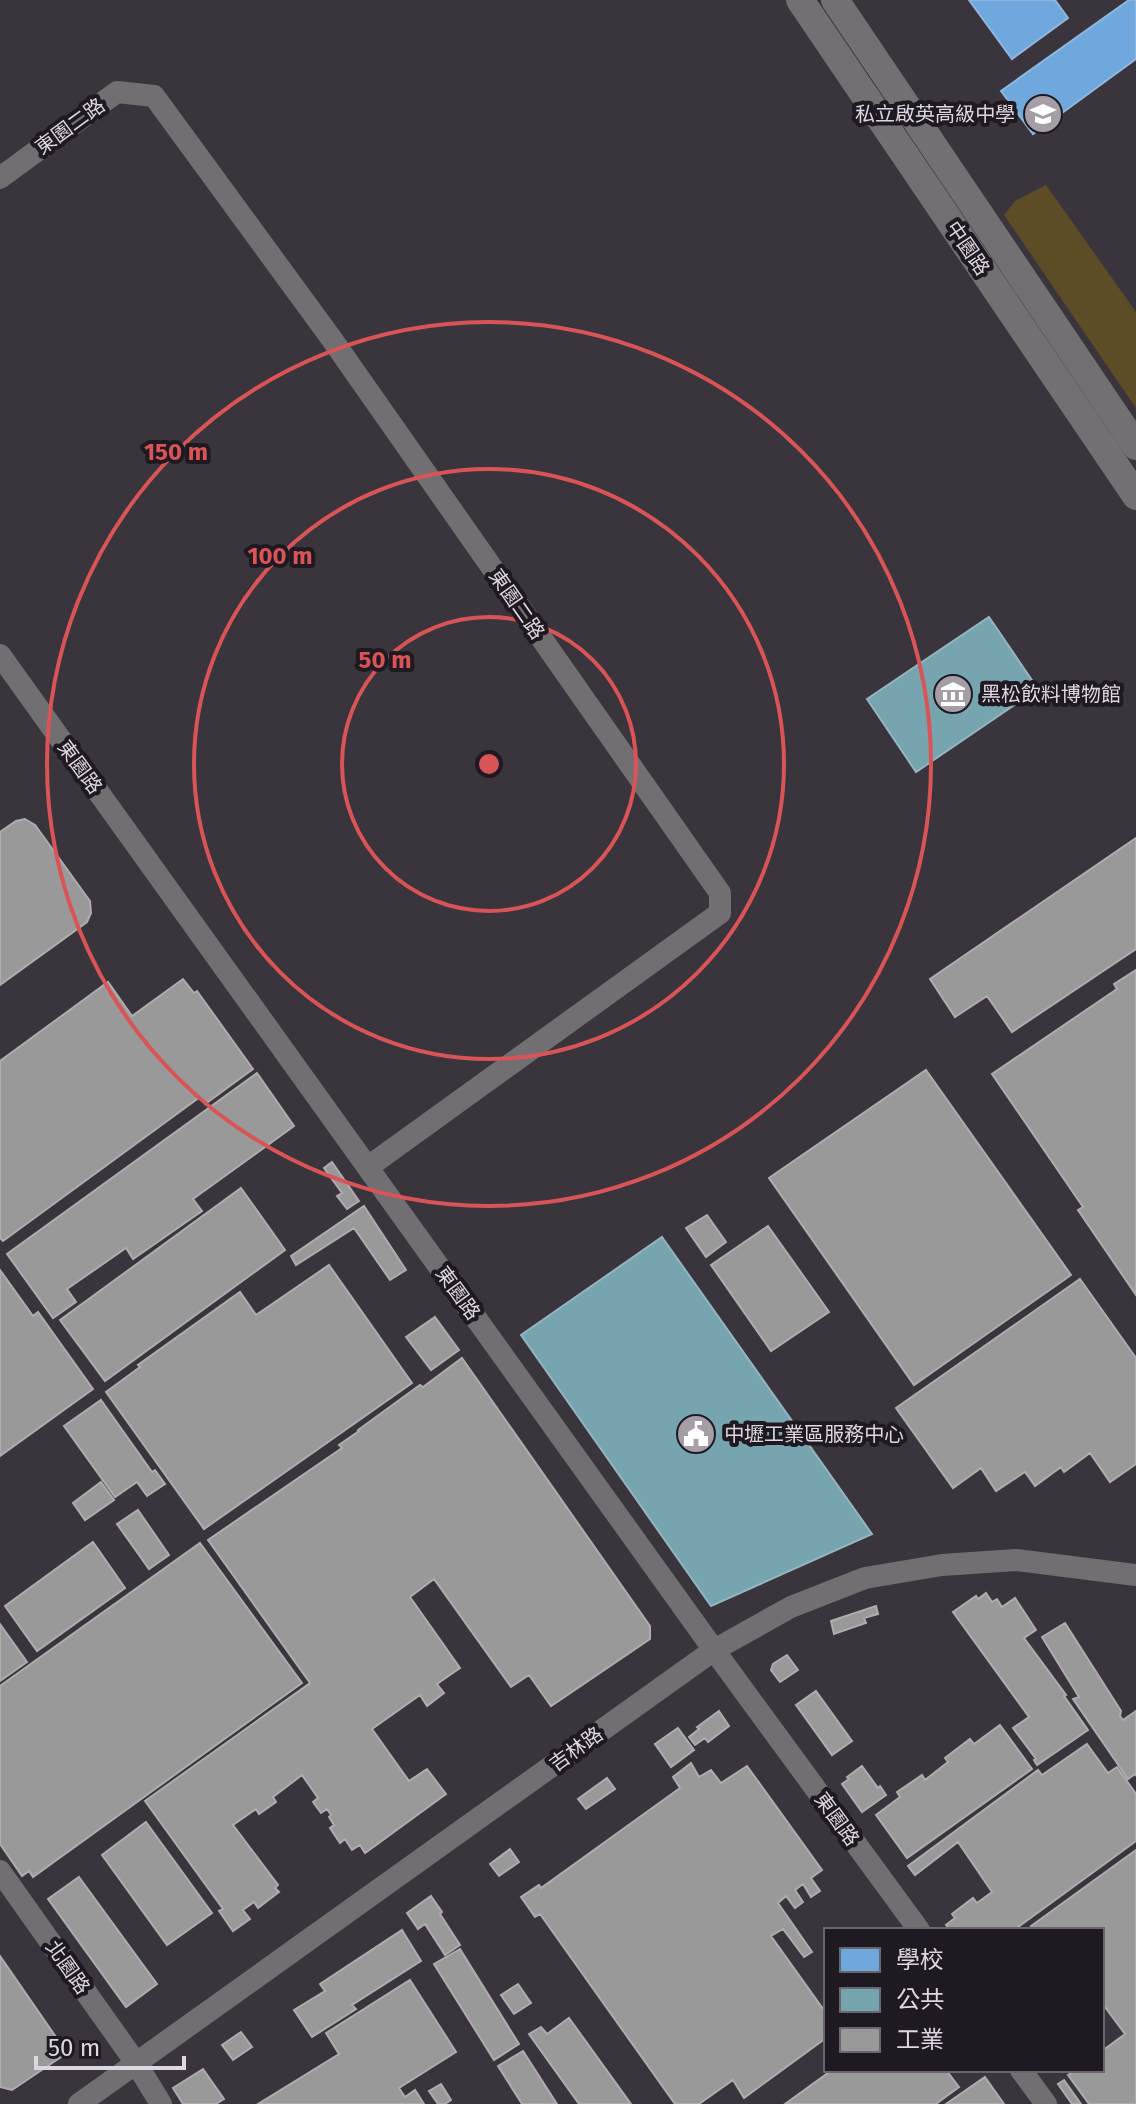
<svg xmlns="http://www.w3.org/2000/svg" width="1136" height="2104" font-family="'Fira Sans','Noto Sans TC',sans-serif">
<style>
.green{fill:#5d4d26}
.schools{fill:#6fa8dc;stroke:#90b6de;stroke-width:2}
.public{fill:#76a5af;stroke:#95b4be;stroke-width:2}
.industry{fill:#999;stroke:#aeacaf;stroke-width:2}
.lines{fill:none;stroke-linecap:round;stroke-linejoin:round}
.minor{stroke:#716f72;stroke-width:22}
.major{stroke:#737074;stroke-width:28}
.ring{fill:none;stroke:#d85456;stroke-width:4}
.labels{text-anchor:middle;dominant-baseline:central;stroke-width:8;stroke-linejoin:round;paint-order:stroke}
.poi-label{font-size:20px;fill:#ded7e1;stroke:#1f1a21;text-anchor:start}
.street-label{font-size:20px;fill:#ded7e1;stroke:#1f1a21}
.centre{fill:#d85456;stroke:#1f1a21;stroke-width:4}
.ring-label{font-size:24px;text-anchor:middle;font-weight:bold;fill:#d85456;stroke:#1f1a21;stroke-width:8;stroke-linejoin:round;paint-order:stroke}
</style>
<rect width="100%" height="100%" fill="#3a343c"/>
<path class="green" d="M1046 185 1136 312V408L1004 215 1015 201Z"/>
<path class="schools" d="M969 0H1055L1068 18 1012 59Z
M1129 0H1136V59L1033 134 1001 91Z"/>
<path class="public" d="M989 617 1038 689 916 772 867 699Z
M662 1237 872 1534 711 1606 521 1335Z"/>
<path class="industry" d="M25 819 35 825 90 901 91 913 87 922 0 985V832L16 821Z
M1136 838V949L1012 1032 987 996 955 1017 930 979Z
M1136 970V1295L1078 1210 1083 1207 992 1074 1117 989 1114 984Z
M183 979 194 993 197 991 253 1069 205 1104 200 1097 3 1241 0 1238V1061L108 982 132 1016Z
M926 1070 1071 1275 914 1385 769 1178Z
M257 1073 294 1126 193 1199 202 1211 133 1259 126 1248 67 1289 76 1302 53 1318 7 1254Z
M332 1162 359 1201 347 1209 337 1196 342 1193 324 1168Z
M241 1188 285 1250 105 1381 60 1320Z
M364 1206 406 1270 390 1280 354 1228 296 1265 291 1256Z
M707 1215 726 1242 706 1257 686 1228Z
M768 1226 829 1312 771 1351 711 1265Z
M329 1265 412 1383 204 1529 106 1392 140 1367 138 1365 240 1292 256 1315Z
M0 1270 33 1316 38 1312 93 1389 0 1456Z
M1080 1279 1136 1358V1464L1110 1482 1090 1453 1064 1472 1061 1467 1035 1486 1025 1472 996 1491 981 1468 953 1488 896 1408Z
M435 1317 459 1350 431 1370 406 1337Z
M462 1358 650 1626V1639L551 1706 529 1675 511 1687 434 1579 410 1597 460 1668 437 1684 444 1693 427 1706 420 1695 372 1729 409 1781 427 1769 446 1794 365 1853 360 1845 352 1850 345 1839 340 1843 330 1828 334 1825 329 1817 331 1815 327 1809 321 1813 313 1802 318 1798 302 1775 273 1797 276 1802 259 1814 256 1809 233 1825 278 1885 275 1888 279 1892 258 1908 254 1902 243 1910 250 1919 233 1931 219 1911 223 1909 145 1801 310 1683 208 1540 342 1448 339 1445 359 1431 358 1430 420 1385 423 1387Z
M101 1400 152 1472 155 1470 165 1484 147 1496 137 1482 115 1497 64 1426Z
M101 1482 114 1500 85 1520 73 1503Z
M138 1510 169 1555 149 1569 117 1524Z
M93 1542 125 1588 37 1651 5 1606Z
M200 1543 302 1683 33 1877 29 1871 22 1876 0 1844V1686Z
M986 1593 992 1602 997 1599 1002 1607 1015 1598 1036 1630 1024 1638 1066 1695 1064 1696 1088 1730 1037 1765 1034 1760 1036 1759 1013 1728 1029 1717 953 1612 976 1596 978 1599Z
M876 1606 878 1614 864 1618 866 1623 834 1634 831 1621Z
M1065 1623 1121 1711 1120 1716 1123 1720 1136 1711V1776L1135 1774 1128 1779 1073 1699 1079 1697 1042 1637Z
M0 1624 27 1662 0 1681Z
M787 1655 798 1670 780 1682 771 1670 773 1664Z
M816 1691 852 1741 832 1755 796 1705Z
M719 1711 729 1726 708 1742 705 1738 695 1745 689 1737 699 1729 697 1727Z
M1000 1725 1032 1769 907 1858 876 1815 900 1797 897 1792 922 1775 925 1780 948 1762 945 1758 970 1739 974 1744Z
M678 1728 694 1750 671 1767 655 1744Z
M1087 1744 1108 1773 1117 1767 1136 1794V1841L1014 1930H950L946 1925 955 1918 952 1914 973 1898 977 1903 992 1892 958 1842 915 1875 908 1866 1038 1770 1042 1775Z
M691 1763 699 1777 711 1770 721 1783 747 1766 822 1870 811 1878 820 1891 811 1897 803 1884 795 1890 803 1902 795 1908 786 1896 778 1903 812 1952 804 1957 783 1929 771 1936 826 2013V2038L744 2098 733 2080 699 2104H675L540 1914 535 1917 521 1897 539 1885 541 1888 680 1788 673 1777Z
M862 1766 878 1788 880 1786 886 1795 862 1812 842 1784 849 1779 847 1777Z
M607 1778 615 1789 586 1809 578 1799Z
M146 1822 212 1913 167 1945 102 1855Z
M510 1849 519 1862 499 1876 490 1864Z
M1136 1850V2104H1089L1068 2075 1076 2070H1102V2051L1125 2034 1102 2003V1930H1035L1031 1926Z
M79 1877 157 1984 126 2007 48 1899Z
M431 1896 442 1912 440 1914 460 1945 445 1955 425 1924 418 1929 407 1913Z
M402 1930 421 1961 352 2005 356 2009 312 2037 294 2010 325 1991 320 1984Z
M460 1949 519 2044 494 2060 434 1964Z
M0 1956 67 2053 12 2090 0 2087Z
M410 1980 456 2052 399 2088 405 2097 415 2090 424 2104H258L339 2054 326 2033Z
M518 1984 531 2003 514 2014 501 1995Z
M569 2018 631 2104H579L529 2034 541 2027 547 2034Z
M241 2032 252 2047 233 2060 222 2045Z
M523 2051 557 2104H522L498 2066Z
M203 2069 224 2099 216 2104H183L173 2088Z
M832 2070H946L959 2087 936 2104H785Z
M985 2077 1004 2104H946Z
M1064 2080 1081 2104H1072L1058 2084Z
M441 2084 451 2100 445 2104H438L429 2091Z"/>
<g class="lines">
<path class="minor" d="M0 178 117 92 154 96 331 338 720 893V913L368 1167
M0 655 714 1650 919 1930
M0 1871 136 2063 161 2104
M1021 2070 1046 2104
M79 2104 714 1650 791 1607 865 1578 942 1565 1016 1560 1136 1575"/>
<path class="major" d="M800 0 1136 496
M835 0 1136 446"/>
</g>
<g class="ring">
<circle cx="489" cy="764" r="147"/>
<circle cx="489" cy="764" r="295"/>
<circle cx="489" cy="764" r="442"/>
</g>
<defs>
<symbol id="school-disc" viewBox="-11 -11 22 22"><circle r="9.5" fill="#a59ea7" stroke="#1f1a21"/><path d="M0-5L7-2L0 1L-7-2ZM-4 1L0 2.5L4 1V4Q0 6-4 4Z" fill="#fff"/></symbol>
<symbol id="museum-disc" viewBox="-11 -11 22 22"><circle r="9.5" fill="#a59ea7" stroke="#1f1a21"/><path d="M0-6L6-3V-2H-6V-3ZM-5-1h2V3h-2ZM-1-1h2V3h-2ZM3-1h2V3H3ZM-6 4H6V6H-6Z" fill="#fff"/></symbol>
<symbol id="civic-disc" viewBox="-11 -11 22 22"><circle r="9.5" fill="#a59ea7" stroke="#1f1a21"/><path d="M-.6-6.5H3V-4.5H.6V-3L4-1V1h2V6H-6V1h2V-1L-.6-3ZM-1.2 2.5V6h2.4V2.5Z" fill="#fff"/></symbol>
</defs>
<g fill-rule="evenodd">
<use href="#school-disc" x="1021" y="92" width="44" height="44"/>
<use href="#museum-disc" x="931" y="672" width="44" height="44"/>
<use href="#civic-disc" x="674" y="1412" width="44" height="44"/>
</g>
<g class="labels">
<g class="poi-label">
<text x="1015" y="114" text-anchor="end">私立啟英高級中學</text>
<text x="981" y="694">黑松飲料博物館</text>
<text x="724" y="1434">中壢工業區服務中心</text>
</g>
<g class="street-label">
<text transform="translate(70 126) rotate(-36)">東園二路</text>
<text transform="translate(968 248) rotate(56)">中園路</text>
<text transform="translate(517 604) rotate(55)">東園二路</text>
<text transform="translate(80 767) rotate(54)">東園路</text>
<text transform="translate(458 1293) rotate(54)">東園路</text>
<text transform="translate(576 1749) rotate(-36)">吉林路</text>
<text transform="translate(837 1819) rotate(54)">東園路</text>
<text transform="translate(68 1967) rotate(55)">北園路</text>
</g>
</g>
<circle cx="489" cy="764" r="12" class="centre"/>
<g class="ring-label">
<text x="176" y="460">150 m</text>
<text x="280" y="564">100 m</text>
<text x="385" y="668">50 m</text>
</g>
<rect x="824" y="1928" width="280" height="144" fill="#1f1a21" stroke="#6b666e" stroke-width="2"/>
<rect x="840" y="1948" width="40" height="24" fill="#6fa8dc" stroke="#6b666e" stroke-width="2"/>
<text x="896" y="1968" font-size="24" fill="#ded7e1">學校</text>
<rect x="840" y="1988" width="40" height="24" fill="#76a5af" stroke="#6b666e" stroke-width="2"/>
<text x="896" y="2008" font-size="24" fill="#ded7e1">公共</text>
<rect x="840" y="2028" width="40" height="24" fill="#999999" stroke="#6b666e" stroke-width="2"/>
<text x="896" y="2048" font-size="24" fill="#ded7e1">工業</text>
<path d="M36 2056v12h148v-12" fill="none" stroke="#ded7e1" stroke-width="4"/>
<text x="48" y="2056" font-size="24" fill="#ded7e1" stroke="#1f1a21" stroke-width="6" paint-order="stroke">50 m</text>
</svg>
